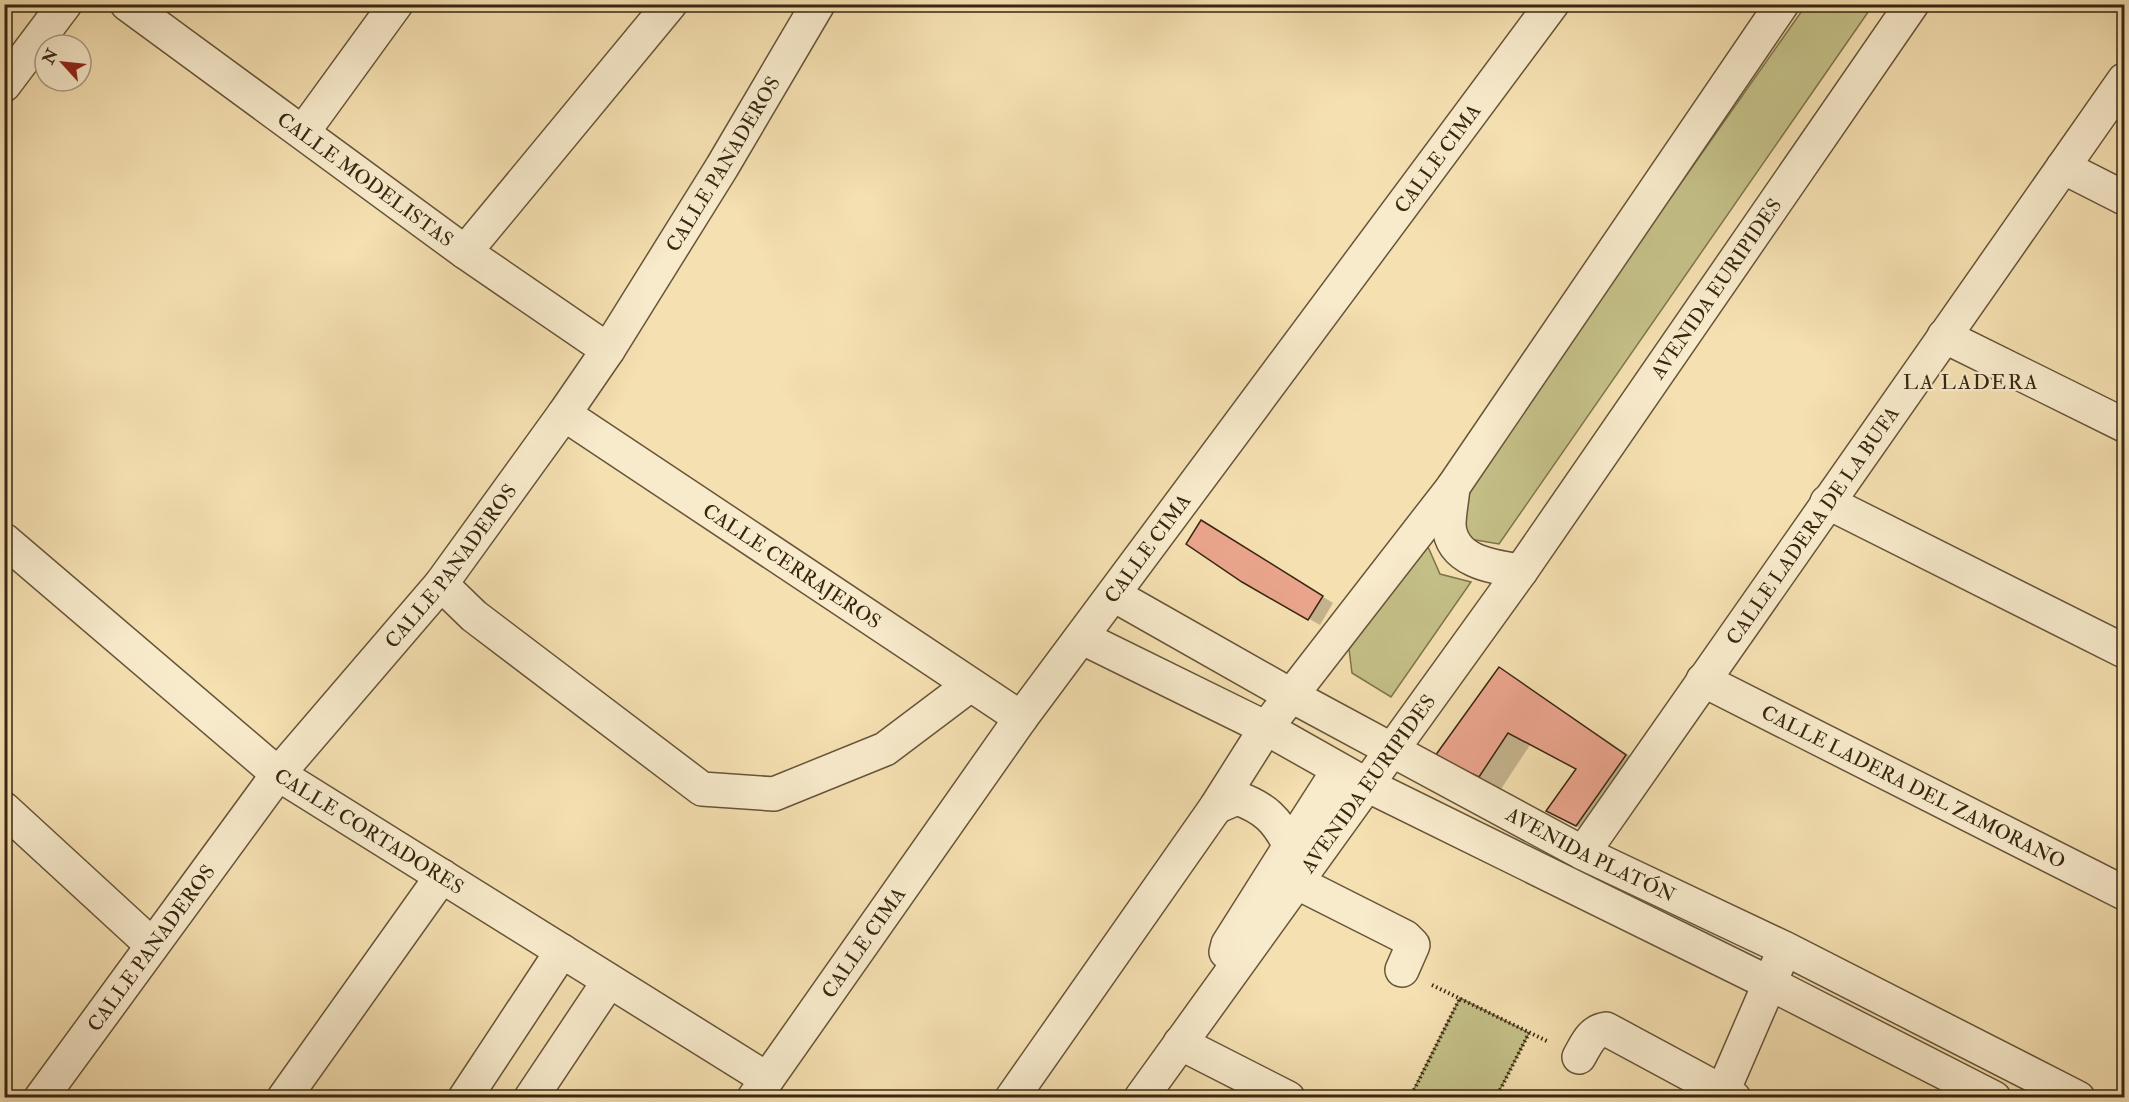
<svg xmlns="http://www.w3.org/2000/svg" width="2129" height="1102" font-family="'IM FELL Double Pica',serif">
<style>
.green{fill:#c4c087;stroke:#7e734c;stroke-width:1.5}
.shadow{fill:#0003}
.building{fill:#eba58e;stroke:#382611;stroke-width:1.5}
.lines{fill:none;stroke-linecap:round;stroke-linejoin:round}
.minor-casing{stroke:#675439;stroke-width:36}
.path{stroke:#382611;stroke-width:4;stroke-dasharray:1.5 3;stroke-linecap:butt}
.minor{stroke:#f8ebcc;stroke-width:33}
.labels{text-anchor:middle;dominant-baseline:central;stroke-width:4.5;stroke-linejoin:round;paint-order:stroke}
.street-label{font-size:20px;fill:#382611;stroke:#f8ebcc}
.neighbourhood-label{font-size:21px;letter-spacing:1.5px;fill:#382611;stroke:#f8ebcc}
</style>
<rect width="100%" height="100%" fill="#f5e0b1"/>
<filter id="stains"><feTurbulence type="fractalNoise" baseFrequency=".00333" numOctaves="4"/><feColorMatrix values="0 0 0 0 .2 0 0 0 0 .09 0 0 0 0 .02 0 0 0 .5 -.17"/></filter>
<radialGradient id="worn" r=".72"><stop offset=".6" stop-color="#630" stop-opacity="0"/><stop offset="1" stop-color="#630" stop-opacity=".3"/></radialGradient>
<path class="green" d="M1806 5H1873L1499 544 1470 539 1459 516 1474 478Z
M1425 540 1440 574 1471 582 1391 697 1352 673 1349 649Z
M1460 998 1529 1033 1496 1097H1410Z"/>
<path class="shadow" d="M1213 529 1333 603 1320 625 1242 581Z
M1500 669 1648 768 1599 838 1548 811 1578 769 1530 745 1501 789 1459 768Z"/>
<path class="building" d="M1201 520 1323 596 1308 620 1242 582 1186 544Z
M1499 667 1626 755 1576 826 1546 811 1576 769 1508 733 1479 777 1435 756Z"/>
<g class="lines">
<defs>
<g id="minor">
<path id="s1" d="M127 4 465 252 608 350"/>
<path d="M4 85 65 4"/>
<path d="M303 132 396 4"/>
<path d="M2063 167 2124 198"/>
<path d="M465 252 670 4"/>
<path d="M1944 336 2124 425"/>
<path id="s2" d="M564 414 1021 718"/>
<path d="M1453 487C1452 500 1449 513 1449 525 1451 562 1493 567 1521 571"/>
<path d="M1827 502 2124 651"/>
<path id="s3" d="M4 540 278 774 767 1079"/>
<path d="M441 584 474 616 702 789 774 794 885 749 970 685"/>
<path id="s4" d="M1114 595 1292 696 1583 853 1786 949 2078 1098"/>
<path d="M1083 638 1266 728 1365 784 1769 983 1994 1098"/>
<path id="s5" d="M1703 680 2124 893"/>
<path d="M1216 807 1237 798C1265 808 1277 820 1290 846L1228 944 1226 952"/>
<path d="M4 809 152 945"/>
<path d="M1290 846 1338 771"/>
<path id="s6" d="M1583 853 2124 80"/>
<path d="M1298 883 1405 937 1413 945 1402 970"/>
<path d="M1180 1043 1288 1098"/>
<path d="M1579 1057C1586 1045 1591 1031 1606 1029L1734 1098"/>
<path id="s7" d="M41 1098 278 774 441 584 564 414 608 350 722 167 818 4"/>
<path d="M284 1098 442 876"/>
<path d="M465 1098 562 951"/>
<path d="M531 1098 609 981"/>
<path id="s8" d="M754 1098 1021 718 1552 4"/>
<path d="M1012 1098 1216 807 1266 728 1453 487 1782 4"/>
<path id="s9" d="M1141 1098 1521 571 1912 4"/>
<path d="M1720 1098 1778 964"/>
</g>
</defs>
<use href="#minor" class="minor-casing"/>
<path class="path" d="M1432 985 1549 1042
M1410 1098 1460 998
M1496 1098 1529 1033"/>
<use href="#minor" class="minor"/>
</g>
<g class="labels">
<g class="street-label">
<text stroke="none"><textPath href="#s8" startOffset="1162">CALLE CIMA</textPath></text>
<text stroke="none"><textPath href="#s7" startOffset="1158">CALLE PANADEROS</textPath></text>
<text stroke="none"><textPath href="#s1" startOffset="296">CALLE MODELISTAS</textPath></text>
<text stroke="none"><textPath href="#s9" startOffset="993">AVENIDA EURIPIDES</textPath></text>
<text stroke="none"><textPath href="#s6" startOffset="400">CALLE LADERA DE LA BUFA</textPath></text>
<text stroke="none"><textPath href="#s8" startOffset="676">CALLE CIMA</textPath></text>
<text stroke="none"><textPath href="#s7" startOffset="672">CALLE PANADEROS</textPath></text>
<text stroke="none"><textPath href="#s2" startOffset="274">CALLE CERRAJEROS</textPath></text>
<text stroke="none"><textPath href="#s9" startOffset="388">AVENIDA EURIPIDES</textPath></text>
<text stroke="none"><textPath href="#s5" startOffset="236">CALLE LADERA DEL ZAMORANO</textPath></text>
<text stroke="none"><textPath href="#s3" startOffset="468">CALLE CORTADORES</textPath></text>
<text stroke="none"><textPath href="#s4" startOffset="543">AVENIDA PLATÓN</textPath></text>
<text stroke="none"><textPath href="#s8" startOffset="190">CALLE CIMA</textPath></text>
<text stroke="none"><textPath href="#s7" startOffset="186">CALLE PANADEROS</textPath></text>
</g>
<g class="neighbourhood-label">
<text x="1971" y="382">LA LADERA</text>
</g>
</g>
<rect width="2129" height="1102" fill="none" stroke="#f5e0b1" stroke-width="24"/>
<rect x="6" y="6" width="2117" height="1090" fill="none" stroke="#382611" stroke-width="3"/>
<rect x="12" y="12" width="2105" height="1078" fill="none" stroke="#382611" stroke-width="1.5"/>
<g transform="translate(63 63) rotate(297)"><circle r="28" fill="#f8ebcc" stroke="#ab9c81" stroke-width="1.5"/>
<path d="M0-4.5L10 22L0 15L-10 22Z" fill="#8f2418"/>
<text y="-9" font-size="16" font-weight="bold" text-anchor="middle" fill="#382611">N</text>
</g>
<rect width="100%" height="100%" filter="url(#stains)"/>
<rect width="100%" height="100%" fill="url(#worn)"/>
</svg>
